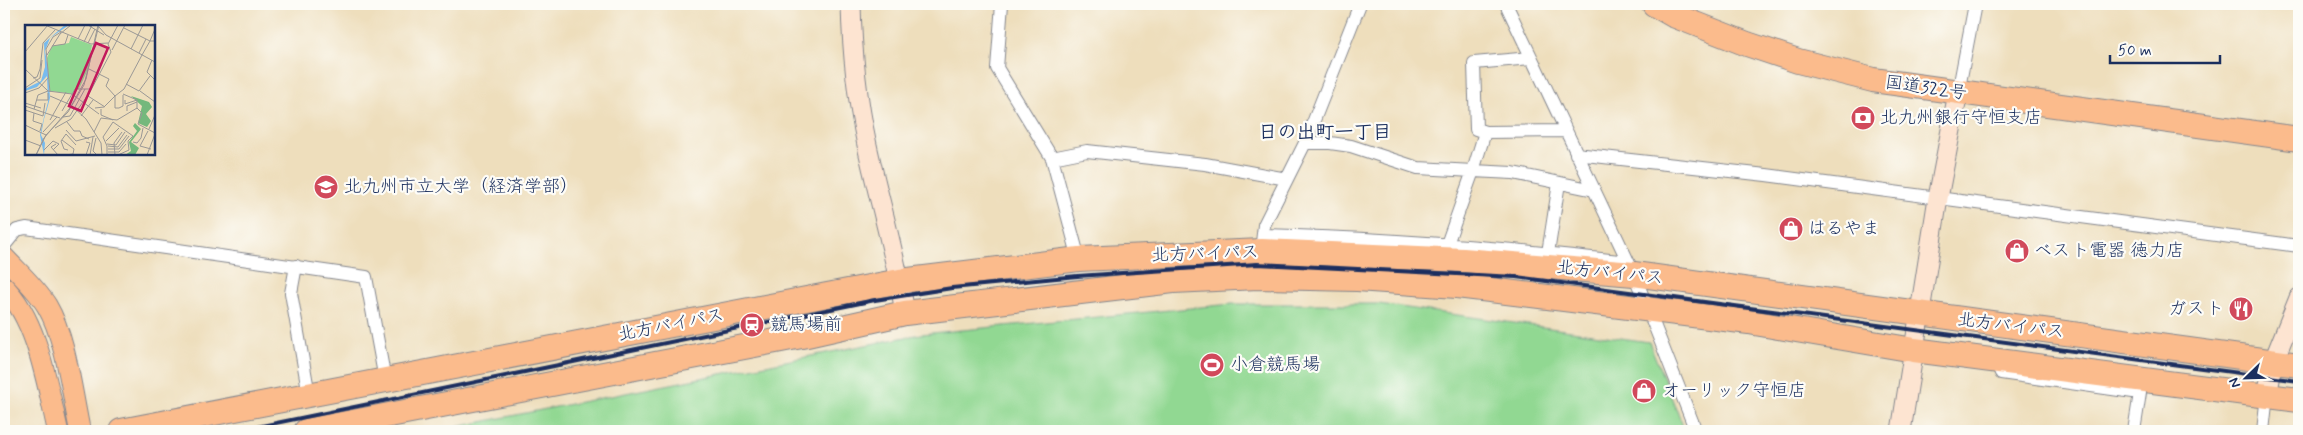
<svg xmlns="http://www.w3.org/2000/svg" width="2303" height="435" font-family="Mynerve,'Klee One',sans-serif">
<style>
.garden{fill:#91d892;stroke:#568478}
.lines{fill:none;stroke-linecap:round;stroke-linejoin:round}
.street-casing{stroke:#84868d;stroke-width:14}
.secondary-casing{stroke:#84868d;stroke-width:21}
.primary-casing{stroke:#84868d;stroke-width:22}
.highway-casing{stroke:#84868d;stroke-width:26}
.street{stroke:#fff;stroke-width:12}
.secondary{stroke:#fde4d1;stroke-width:19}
.primary{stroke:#fbbb8c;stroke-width:20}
.highway{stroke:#fbbb8c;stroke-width:24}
.rail{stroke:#1b2f5e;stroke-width:4}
.labels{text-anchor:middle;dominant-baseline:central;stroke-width:4.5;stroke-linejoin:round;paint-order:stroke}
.street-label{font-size:18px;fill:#1b2f5e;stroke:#fdfcf7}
.poi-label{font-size:18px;fill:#1b2f5e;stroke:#fdfcf7;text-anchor:start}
.neighbourhood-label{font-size:19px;font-weight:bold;fill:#1b2f5e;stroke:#fdfcf7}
.inset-road{fill:none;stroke:#9a9896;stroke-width:1}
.view{fill:#c2185b;fill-opacity:0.15;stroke:#c2185b;stroke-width:2.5}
.inset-edge{fill:none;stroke:#1b2f5e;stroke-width:2.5}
</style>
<rect width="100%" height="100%" fill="#fdfcf7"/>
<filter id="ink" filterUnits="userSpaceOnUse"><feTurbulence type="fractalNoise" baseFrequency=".02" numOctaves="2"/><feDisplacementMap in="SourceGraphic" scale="10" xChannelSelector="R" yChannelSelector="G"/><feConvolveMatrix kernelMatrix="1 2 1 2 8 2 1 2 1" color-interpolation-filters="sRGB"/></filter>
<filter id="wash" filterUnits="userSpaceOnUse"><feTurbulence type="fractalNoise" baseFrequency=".0096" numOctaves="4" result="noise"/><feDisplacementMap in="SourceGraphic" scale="20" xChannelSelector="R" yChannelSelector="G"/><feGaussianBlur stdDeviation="1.12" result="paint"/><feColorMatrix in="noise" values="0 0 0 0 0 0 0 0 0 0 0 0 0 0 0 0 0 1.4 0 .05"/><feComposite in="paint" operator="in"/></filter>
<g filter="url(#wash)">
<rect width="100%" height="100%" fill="#eedebc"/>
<path class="garden" d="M1232 304H1379L1649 342 1685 431H436L921 334Z"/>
</g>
<g filter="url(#ink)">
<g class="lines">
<defs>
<path id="street" d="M1002 4 997 68 1052 158 1079 259
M1506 4 1634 274 1696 431
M1958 93 1975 4
M1485 132 1476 129 1474 63 1531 58
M1305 143H1330L1351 146 1418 168 1473 171 1485 132 1566 131
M1576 154 1766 175 2299 246
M1052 158 1087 151 1205 164 1287 179
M1263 235C1385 238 1507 248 1628 262
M1447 244 1473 171 1513 173 1594 190
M4 246 17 230 26 228 366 277 385 380
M1548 253 1559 183
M296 266 291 293 309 395
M1258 277 1264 225 1305 143 1360 4
M1996 361 2001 373 2140 393 2134 431
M2263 431 2267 395"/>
<path id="secondary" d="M851 4C852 50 857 99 867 145 879 201 896 256 905 313
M2267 395 2274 360 2299 298
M1901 431 1938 198 1958 93"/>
<path id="primary" d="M4 257C19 273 36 288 47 306 66 338 72 394 80 431
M4 287C38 321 47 385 58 431"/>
<path id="highway" d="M1654 4 1673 15 1747 44 1798 61 1873 80 2299 139
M121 431 900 281 1079 259 1262 251 1463 260 1634 274 2299 365
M306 431 807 335 905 313 1173 281 1258 277 1357 279 1457 286 1556 298 1749 322 1914 350 2299 400"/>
</defs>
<use href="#street" class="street-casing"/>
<use href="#secondary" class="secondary-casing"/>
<use href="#primary" class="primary-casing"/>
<use href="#highway" class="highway-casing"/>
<use href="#street" class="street"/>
<use href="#secondary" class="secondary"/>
<use href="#primary" class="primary"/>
<use href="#highway" class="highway"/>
<path class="rail" d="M237 431 875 300 952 288 1077 276 1257 264 1516 277 2299 381"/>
</g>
</g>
<defs>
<symbol id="bank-disc" viewBox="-11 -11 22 22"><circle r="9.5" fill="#d1495b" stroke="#fdfcf7"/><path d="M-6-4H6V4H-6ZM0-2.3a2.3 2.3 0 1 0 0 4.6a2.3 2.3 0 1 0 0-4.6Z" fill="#fff"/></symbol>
<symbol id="university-disc" viewBox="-11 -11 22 22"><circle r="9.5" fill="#d1495b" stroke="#fdfcf7"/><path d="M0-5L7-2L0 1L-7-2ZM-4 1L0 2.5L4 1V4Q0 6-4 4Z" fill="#fff"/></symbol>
<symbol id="shop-disc" viewBox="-11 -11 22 22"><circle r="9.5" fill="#d1495b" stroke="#fdfcf7"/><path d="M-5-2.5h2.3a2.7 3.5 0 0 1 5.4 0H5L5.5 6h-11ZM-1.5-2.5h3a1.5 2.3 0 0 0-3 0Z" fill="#fff"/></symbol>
<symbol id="restaurant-disc" viewBox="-11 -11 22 22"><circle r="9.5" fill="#d1495b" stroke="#fdfcf7"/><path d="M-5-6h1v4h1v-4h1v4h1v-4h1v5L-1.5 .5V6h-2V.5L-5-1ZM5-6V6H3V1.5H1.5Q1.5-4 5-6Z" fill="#fff"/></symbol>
<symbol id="station-disc" viewBox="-11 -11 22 22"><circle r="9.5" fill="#d1495b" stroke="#fdfcf7"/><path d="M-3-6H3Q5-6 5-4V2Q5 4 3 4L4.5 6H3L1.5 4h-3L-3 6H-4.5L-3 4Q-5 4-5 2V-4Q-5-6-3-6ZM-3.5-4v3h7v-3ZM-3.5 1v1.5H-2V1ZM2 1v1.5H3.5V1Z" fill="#fff"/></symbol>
<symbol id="stadium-disc" viewBox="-11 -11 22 22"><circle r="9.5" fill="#d1495b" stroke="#fdfcf7"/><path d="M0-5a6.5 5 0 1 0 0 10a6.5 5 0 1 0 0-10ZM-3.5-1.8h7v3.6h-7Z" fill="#fff"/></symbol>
</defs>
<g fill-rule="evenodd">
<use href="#bank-disc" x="1849" y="104" width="28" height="28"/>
<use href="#university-disc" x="312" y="173" width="28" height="28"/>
<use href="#shop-disc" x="1777" y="215" width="28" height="28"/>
<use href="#shop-disc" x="2003" y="237" width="28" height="28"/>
<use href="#restaurant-disc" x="2227" y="295" width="28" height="28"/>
<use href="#station-disc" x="738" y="311" width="28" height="28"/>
<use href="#stadium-disc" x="1198" y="351" width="28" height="28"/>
<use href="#shop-disc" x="1630" y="377" width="28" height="28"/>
</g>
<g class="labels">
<g class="street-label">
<text transform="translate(1926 88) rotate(8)">国道322号</text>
<text transform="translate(1205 254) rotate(-2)">北方バイパス</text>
<text transform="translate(1610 273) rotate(6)">北方バイパス</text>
<text transform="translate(671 325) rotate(-11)">北方バイパス</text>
<text transform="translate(2011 326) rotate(7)">北方バイパス</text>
</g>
<g class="poi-label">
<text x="1880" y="118">北九州銀行守恒支店</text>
<text x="344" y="187">北九州市立大学（経済学部）</text>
<text x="1808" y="229">はるやま</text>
<text x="2034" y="251">ベスト電器 徳力店</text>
<text x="2224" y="309" text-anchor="end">ガスト</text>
<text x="770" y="325">競馬場前</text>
<text x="1230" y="365">小倉競馬場</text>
<text x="1662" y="391">オーリック守恒店</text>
</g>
<g class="neighbourhood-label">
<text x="1325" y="132">日の出町一丁目</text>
</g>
</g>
<g transform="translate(25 25)">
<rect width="130" height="130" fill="#eedebc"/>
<path d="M106 71 124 77 127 82 121 89 126 96 122 102 113 98 117 81ZM110 98 116 104 106 117 114 123 110 130H100L106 126 104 117 112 106 108 101Z" fill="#74b87c"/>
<path d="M46 12 67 20 63 44 54 64H50L48 69 25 66 22 33 27 21 44 18Z" fill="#91d892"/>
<path d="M40 0H44L25 13 20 26 23 43 25 73 22 84 19 94 16 110 20 118 19 130 15 110 19 92 23 77 22 51 12 62 0 66V64L16 56 20 42 19 18Z" fill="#79bbee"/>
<path class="inset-road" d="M20 0 66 19 83 18M63 0 79 10M74 2 81 10 130 37M99 3 125 16 130 4M53 14 60 0M59 17 67 0M63 18 70 4M27 21 40 19 43 10M106 24 118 0M87 25 100 0M0 27 23 0M114 28 121 14M22 30 35 9 46 0M117 30 125 16H130M127 35 122 47 130 55M0 44 23 66 47 69 74 89M64 44 84 54 81 61 90 71 99 64 117 30M8 53 12 52 15 44 18 18 30 5M101 59 114 66 125 51M0 63 15 53 17 35M115 66 130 77M25 67 21 24 28 12 36 7M0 68 14 63 24 52M98 69 112 75V84M25 71 46 80 61 94 76 118 77 130M63 71 80 82M90 71V83H94M12 75H23V68M100 75V79L112 75M0 78 16 83M0 81 35 93M70 83 79 82 90 71M94 83 98 81V70M112 83 117 88 113 99 130 108M9 84 13 70 23 66M76 84V90L88 95M0 85 18 91 20 78M37 86 50 64H65M102 86V81L112 77M9 88 8 96 17 99 15 106M56 91 68 75M38 92 45 91 60 64M25 95 41 67M42 97 49 106H55L57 111 64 114M0 100 21 110M30 103 46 94 65 67 86 27 83 19 93 0M124 104 130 90M41 105 51 116 70 111M123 106 115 121 126 124M18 107 32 92M69 107 76 93 92 95 112 83M71 113 68 126 72 130M0 115 16 121M37 115 49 124 48 129 40 130M81 116 94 103M61 117 65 118 61 130M108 117 112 118 116 113 118 103M31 119 26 122 33 130M82 119 91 120 100 107M83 121 93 122 102 110M83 124H94L104 111M19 125 28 116 34 119 28 125M43 125 39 124 36 116 41 109 51 120M83 127H94L101 119M11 130 21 110 43 87 59 60 74 0M11 130 19 113 45 83 61 54 73 0M65 130 68 112M82 130V121L78 112 88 97 108 111 103 116 104 125 93 130M90 130 89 118 97 107M122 130 130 109"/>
<path class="view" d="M71 18 83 23 56 86 44 81Z"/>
<rect width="130" height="130" class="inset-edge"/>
</g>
<rect width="2303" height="435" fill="none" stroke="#fdfcf7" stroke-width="20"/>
<g transform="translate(2246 378) rotate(247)" stroke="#fdfcf7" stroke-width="4" paint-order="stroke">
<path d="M0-4L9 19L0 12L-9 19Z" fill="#1b2f5e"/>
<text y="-8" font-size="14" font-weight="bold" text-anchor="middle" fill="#1b2f5e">N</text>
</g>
<path d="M2110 55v8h110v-8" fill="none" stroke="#1b2f5e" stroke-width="2.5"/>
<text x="2118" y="55" font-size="15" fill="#1b2f5e" stroke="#fdfcf7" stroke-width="4" paint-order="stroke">50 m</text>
</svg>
